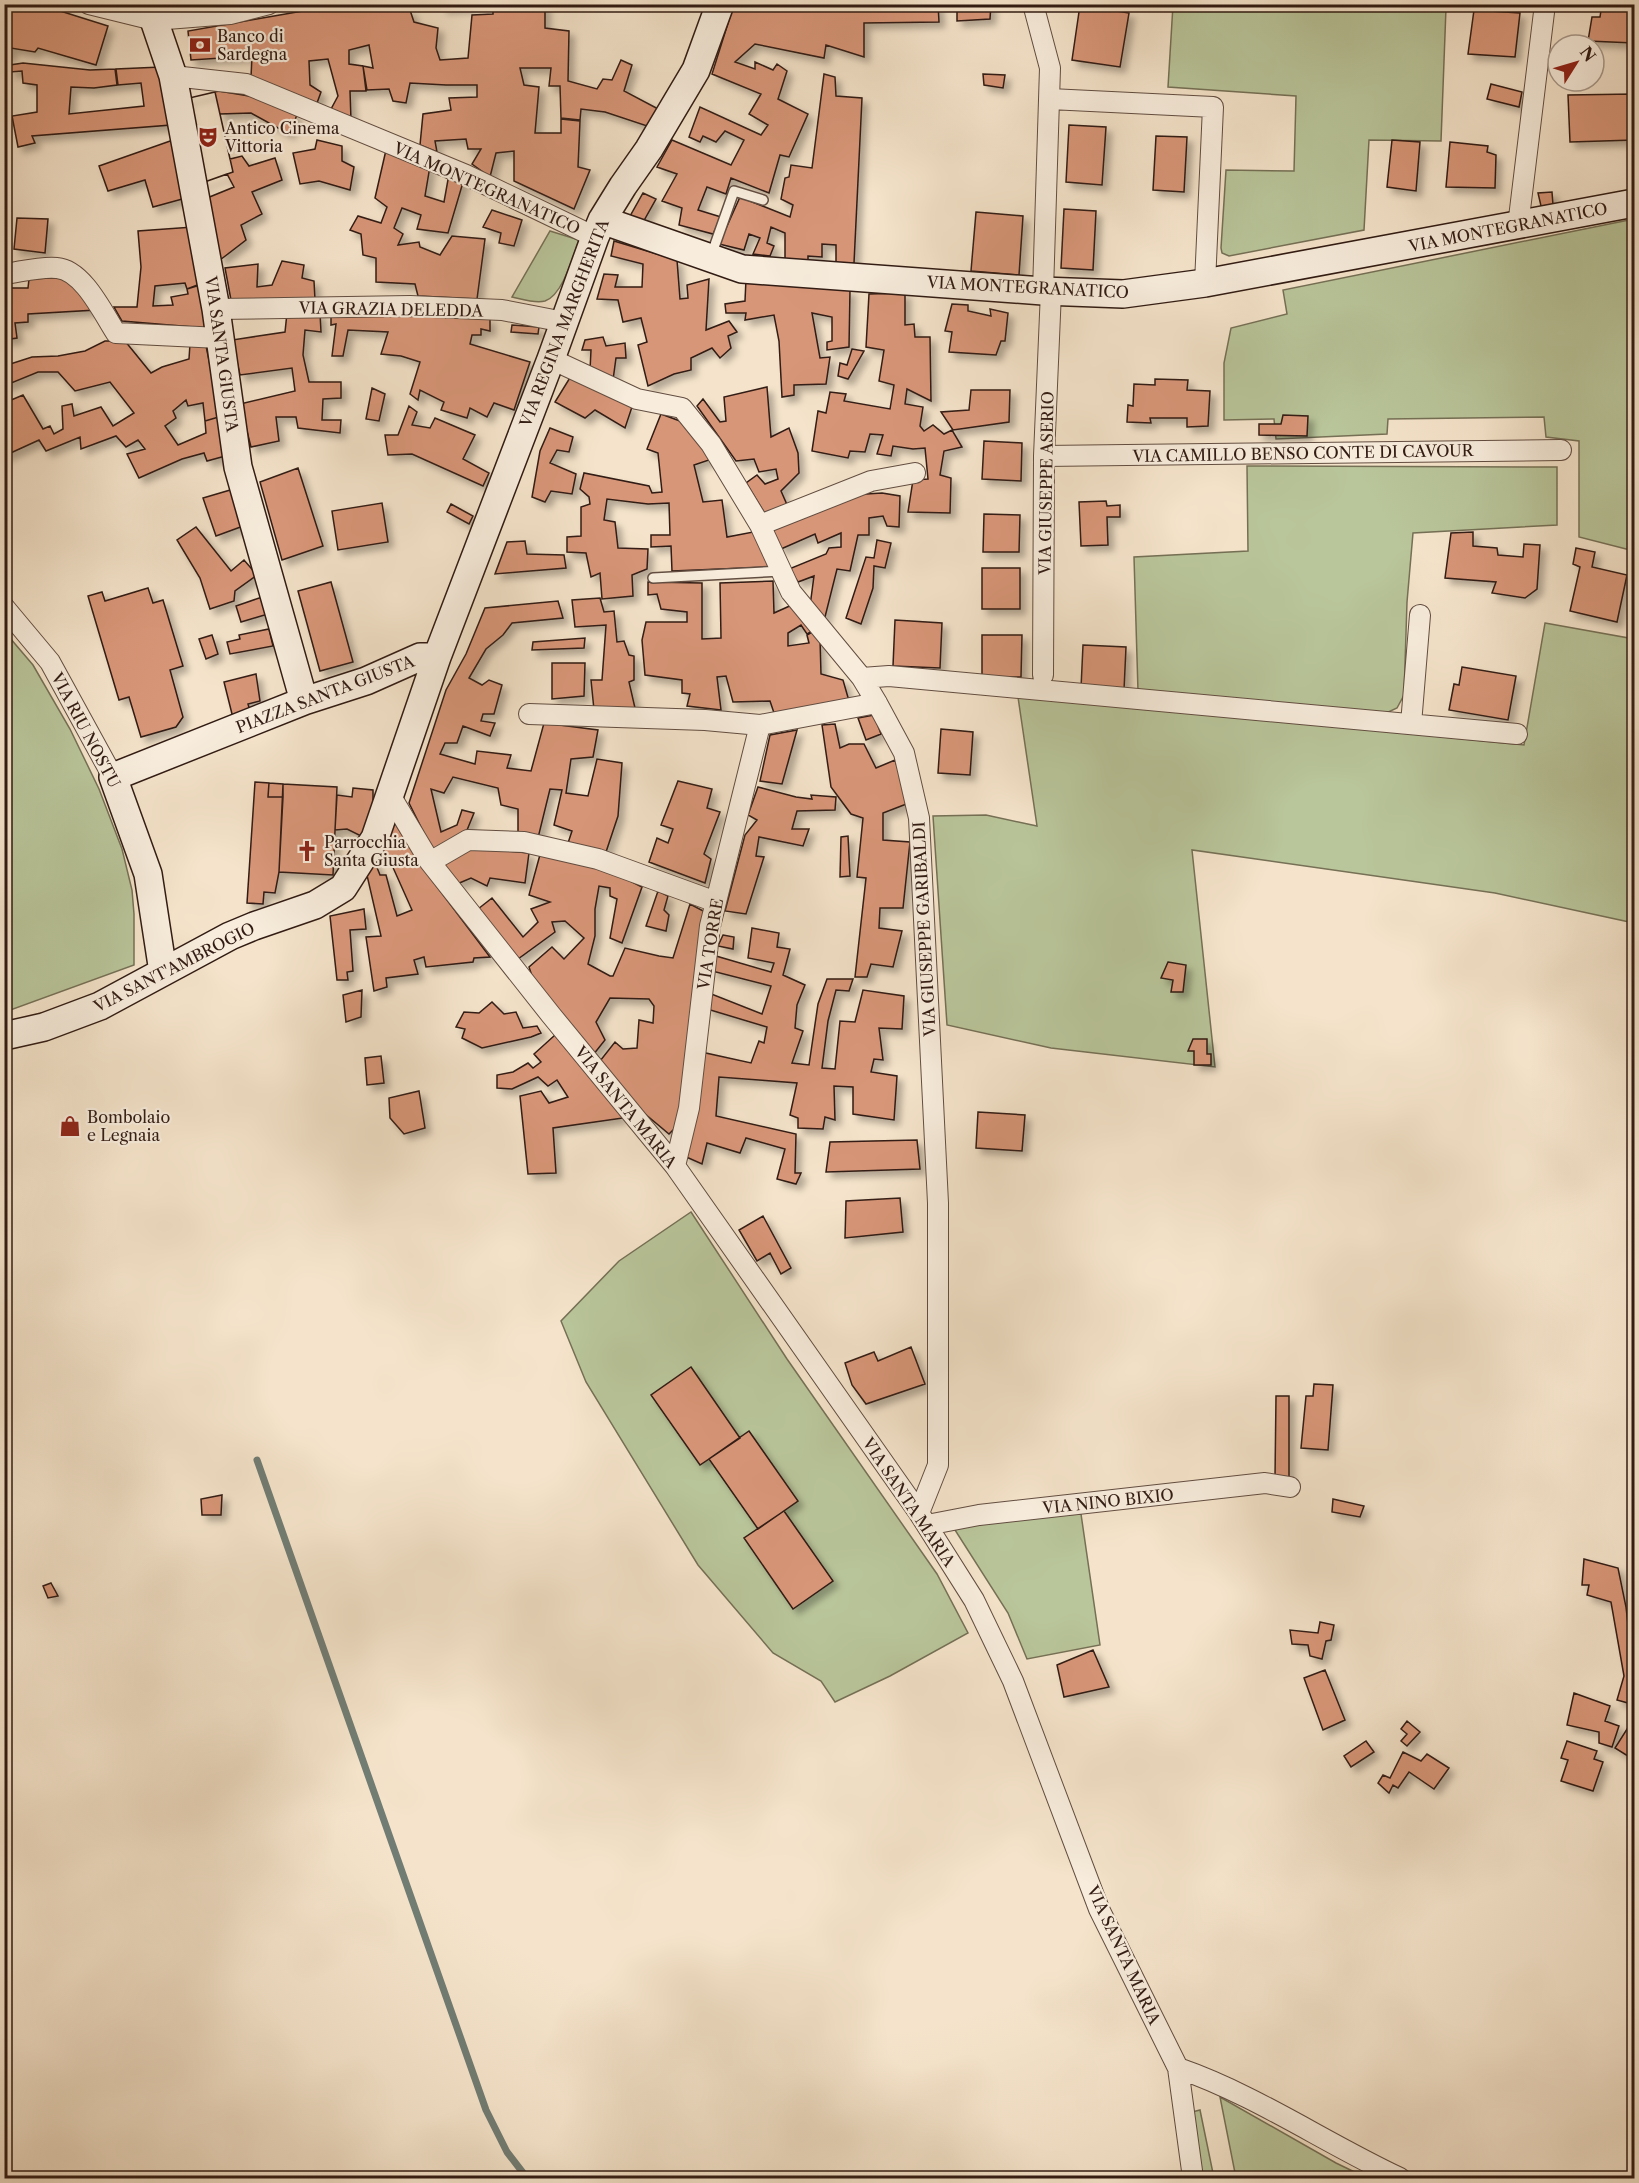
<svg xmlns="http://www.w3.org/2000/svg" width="1639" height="2183" font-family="'Libre Caslon Text',serif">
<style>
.green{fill:#b9c59a;stroke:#757056;stroke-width:1.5}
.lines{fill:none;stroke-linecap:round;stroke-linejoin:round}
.stream{stroke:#717d74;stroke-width:7}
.building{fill:#d89678;stroke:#311b13;stroke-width:1.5;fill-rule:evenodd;filter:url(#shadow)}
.lane-casing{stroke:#624d41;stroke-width:12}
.street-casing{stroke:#624d41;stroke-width:22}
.secondary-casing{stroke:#311b13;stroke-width:30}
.lane{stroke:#f8eddd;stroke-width:9}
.street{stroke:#f8eddd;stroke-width:20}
.secondary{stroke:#f8eddd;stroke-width:27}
.labels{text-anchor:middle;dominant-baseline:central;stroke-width:4.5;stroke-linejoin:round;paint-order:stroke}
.poi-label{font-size:16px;fill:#311b13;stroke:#f8eddd;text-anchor:start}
.street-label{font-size:16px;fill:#311b13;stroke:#f8eddd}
</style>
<defs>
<filter id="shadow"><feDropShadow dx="5.5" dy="5.5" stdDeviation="3" flood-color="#0004"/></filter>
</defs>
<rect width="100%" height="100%" fill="#f5e4cb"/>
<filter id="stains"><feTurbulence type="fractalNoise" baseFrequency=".00333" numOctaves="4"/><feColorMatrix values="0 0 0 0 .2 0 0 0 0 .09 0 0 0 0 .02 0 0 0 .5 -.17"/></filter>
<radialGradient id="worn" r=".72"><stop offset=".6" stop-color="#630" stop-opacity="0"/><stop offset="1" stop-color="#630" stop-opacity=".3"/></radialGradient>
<path class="green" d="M1173 5H1528L1527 11 1446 8 1441 141 1369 140 1364 230 1229 256 1222 253 1221 248 1226 170 1294 171 1296 96 1168 87Z
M1634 219V551L1579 537V441L1546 437 1544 417 1388 419 1387 434 1276 439 1274 419 1224 420V363L1231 328 1287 314 1283 290Z
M550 231 579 240C573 256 563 295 545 301 535 304 522 299 512 297Z
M1247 466 1557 467V525L1413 533 1407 602 1404 695 1397 708 1382 715 1138 691 1134 557 1248 551Z
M1545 623 1634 639V923L1495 893 1192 850 1215 1067 1051 1048 947 1025 933 816 986 815 1037 826 1018 697 1139 707 1524 745Z
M4 631 33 665 70 729 99 789 122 849 132 890 134 914V965L5 1012Z
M691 1212 787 1359 937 1574 968 1633 890 1676 835 1702 821 1681 773 1653 698 1565 586 1382 561 1321 619 1261Z
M1081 1514 1100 1645 1027 1659 1008 1613 955 1530 974 1519Z
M1220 2097 1336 2163 1367 2178H1236Z
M1200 2110 1214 2178H1202L1192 2112Z"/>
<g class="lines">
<path class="stream" d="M257 1460 486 2110 507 2152 527 2178"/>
</g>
<path class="building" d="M4 4H38L108 26 96 65 38 48 35 52 11 48 10 56 4 55Z
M332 4H397V10H410L414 22 438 28 436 48 440 60 468 58 472 15 493 14V4H545V28L569 31 568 81 597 89 603 79 612 80 621 60 632 65 624 91 662 111 647 126 605 112 581 109 580 120 561 118 560 86H549L551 68H520L524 85 539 87 535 133H561V119L580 121 578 167 590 170 574 209 514 181V151L496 153 490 177 472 164 481 149H468L466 139 435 141 437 152 420 145 423 114 451 110 449 98 477 97V85H446L410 83 406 103 393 101 389 89 367 90 363 66 373 68 369 45 349 50V64L363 66 366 91H350L351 120 330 111 338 96 328 59 309 61 310 85 321 92 317 103 251 77 252 56 191 60 188 31 320 8Z
M441 4H471V7L442 8Z
M734 4H938L939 22 864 23V57L826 45 824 58 755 44 735 62 755 69V62L773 70 777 64 787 71 778 99 808 114 789 157 780 155 769 193 731 178 726 194 707 187 698 210 721 217 713 234 679 225 682 208 662 201 677 174 657 167 672 140 731 165 744 140 725 131 716 142 703 136 700 142 689 137 700 107 761 135 768 125 749 114 761 94 712 74Z
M957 4H991L990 19 957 21Z
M1078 4H1114L1113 10Z
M1602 4H1634V43L1588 41 1592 17H1600Z
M1080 5 1129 13 1120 67 1072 60Z
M1474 10 1520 13 1515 57 1468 54Z
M23 63 90 70 115 69 117 85 94 88 71 87 69 114 144 106 141 83 118 85 116 69 161 67 171 125 32 136 35 143 18 147 12 116 37 112V85L23 83 22 71 10 72V65Z
M824 74 835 77 836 96 862 98 854 263 836 266V245L822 244V257L808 256V263L785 262V233L771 227 767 243 774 246 770 256 753 254 760 238 749 234 744 250 719 244 740 197 790 217 793 205 781 199 785 178 789 177 791 165 812 168Z
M983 74 1005 75 1003 88 984 85Z
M1491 84 1522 92 1519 107 1487 99Z
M219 91 255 97 297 115 289 134 251 113 220 114 230 159 242 156 249 166 275 158 282 180 252 192 262 214 241 225 246 240 220 260 207 198 234 187 227 174 199 184 185 99Z
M215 92 233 172 199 184 185 99Z
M1634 94V140L1570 142 1568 95Z
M1069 125 1106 127 1102 185 1066 182Z
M1156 136 1187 137 1184 192 1153 190Z
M173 140 186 198 153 207 145 180 108 191 99 166Z
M317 140 342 146V161L354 167 350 190 319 181 300 184 293 153 315 149Z
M1392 140 1420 142 1416 191 1387 187Z
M1450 142 1488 146 1487 152 1496 155 1495 188 1446 187Z
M386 150 430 166 425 196 444 202 449 174 464 179 448 233 417 229 421 215 402 208 394 228 403 234 398 245 419 242 420 247 440 255 452 236 485 239 477 299 418 296 415 284 376 282V258L363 255 361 234 350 230 358 216 381 223 387 207 375 198Z
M1552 192 1553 205 1541 206 1538 193Z
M643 193 656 199 642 224 629 218Z
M1064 209 1096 211 1093 270 1061 268Z
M492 210 522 220 514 246 499 243 501 233 483 227Z
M976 212 1023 216 1019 275 971 271Z
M17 218 48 219 45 253 14 249Z
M193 227 200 284 187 289 185 283 155 286 153 306 173 305 171 297 188 294 187 289 200 285 205 328 122 321 114 307H137L141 267 138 231Z
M614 241 677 260 680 299 688 298 687 285 709 279 706 330 729 321 737 332 728 336 731 348 720 358 712 348 691 358V370L674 374 648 386 638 345 647 342 641 318 623 322 618 300 597 299 604 274 618 275 615 287H642L643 264 611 256Z
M282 261 304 265 302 278 314 281 315 300H231L225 268 258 264 257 287 272 285Z
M69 277 96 310 28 314V322L15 323 17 338 4 340V288H28L29 279Z
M746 279 850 290 849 347 827 350V342L832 341V317L812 313 820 358 830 357 826 384 794 385V395L782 397 779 341 774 315 745 320 746 313H726L725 304 745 301Z
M905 293V325L914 324 915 337H930L931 401 907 389 905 404 923 407 920 426 924 431 933 425 944 434 952 430 962 447 944 451 940 475 951 478 950 513 908 512 913 480 928 479 925 448 913 449 893 446 891 456 877 454 883 435 870 434 865 452 850 451 848 458 812 451 818 411 826 413 830 392 846 394 844 401 890 409 894 385 879 381 884 350 866 347 869 294Z
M952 304 968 305V311L991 316 990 309 1008 313 1005 341H1001L996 355 949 352 952 332 945 331Z
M287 313H320L321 332 305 330 303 355 309 382H341V398L323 399 322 420H341L340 433 298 428 296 417H276L279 441 251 447 240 404 295 391 292 368 240 375 232 340 285 332Z
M331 314 490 318V331L481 329V335H472L470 344 530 362 514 410 494 403 487 417 470 408 467 418 441 410 444 402 420 390 418 400 410 394 420 362 401 356 381 354 388 332 348 330 343 356H332L336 324 331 325Z
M512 325 539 327 538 334 511 332Z
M603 337 606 346 625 343 626 358H616L613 380 590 370 591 350H582L585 340Z
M105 341H125L151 373 162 367 189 359 190 344 206 346 229 455 207 461 204 453 182 459 139 478 127 454 145 449 138 440 126 447 116 436 81 449 80 437 46 451 39 440 4 456V403L23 395 43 429 50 426 54 434 63 429 62 406 72 404 74 416 101 407 113 426 134 413 110 382 75 391 58 372H38L4 386V366L32 357 58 356 85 351ZM186 400 188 406 203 403 205 421 222 416 205 421 206 433 178 445 165 426 176 418 173 411Z
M852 349 864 351 848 379 838 376 840 363 847 365Z
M571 376 632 407 625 428 595 410 585 418 555 402Z
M1155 379 1188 380 1187 390 1210 391 1208 426 1187 427V418H1150L1151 423 1127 422 1128 405 1133 406 1134 384 1155 385Z
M767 387 771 437 789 428 798 453 799 473 781 491 788 507 767 517 746 483 757 475 765 484 778 479 776 469 759 472 754 459 736 461 697 406 703 399 720 422 726 421 724 397Z
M372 388 385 394 379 421 366 419Z
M971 390H1010L1009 422 953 430 941 412 969 410Z
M409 406 417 412 412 425 430 428 435 418 475 435 463 459 489 473 483 486 412 454 388 455 385 435H398Z
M661 414 688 424 715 458 694 465 703 502 722 500 727 537 753 532 769 567 672 571 671 546 651 547V535H670L669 503 648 504 607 499 604 520 615 522 618 548 648 549 647 569 632 575 633 596 602 599 600 573 591 577 586 553 567 552V537L581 536V507L590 504 589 497 580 489 584 473 649 486 652 493 662 492 658 453 647 449Z
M1283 415 1308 416 1307 436 1259 435V424H1281Z
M550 428 573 437 569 452 557 450 550 463 576 474 572 494 551 491 545 502 532 497 540 451Z
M984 441 1022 443 1021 481 982 479Z
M298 468 323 546 282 560 260 482Z
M237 488 246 525 216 536 203 498Z
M882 493 900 496 899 527 887 526 883 516 869 518V535H858L850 571 837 569 824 621 810 606 814 576 798 582 789 569 826 554 829 548 841 547V533L818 543 815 534 781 549 769 528 850 495Z
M1106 501 1107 506 1120 505V517H1107L1108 545 1081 546 1079 502Z
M382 503 388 542 338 550 332 511Z
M451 504 473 516 469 524 447 512Z
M984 514 1020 515 1019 552H983Z
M196 527 231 571 244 560 257 575 235 591 234 601 210 609 200 578 177 540Z
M1473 532V546L1497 548 1498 555 1523 557 1524 544 1540 545 1537 589 1525 598 1492 593 1496 582 1445 578 1451 533Z
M877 540 891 543 885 568 874 566 873 588 861 624 846 618 866 557 874 558Z
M525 541 527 554 564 555 566 568 495 574 507 542Z
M1576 548 1595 552 1592 567 1627 575 1617 622 1570 611 1580 567 1573 564Z
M982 568H1020V609H982Z
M773 581 774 613 794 604 813 630 807 634 801 625 788 633V646L809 643 807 635 814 631 820 639 821 674 843 680 849 701 775 716 770 701 733 702 726 676 717 677 721 710 687 706 690 694 682 693V680L645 675 642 640 646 622H687V612L661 609 657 594 648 595V582L702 583V639L721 638 720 583Z
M331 582 353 662 320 671 298 591Z
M148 588 153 603 163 600 183 666 170 670 183 717 176 727 141 737 129 697 119 700 88 596 102 592 105 601Z
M265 596 268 614 241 622 236 606Z
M600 598 604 612 614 611 617 642 624 641 629 655 634 656V680L629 682 635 708 594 710 591 680H602L606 625 575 627 572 600Z
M558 601 563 618 512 623 503 635 486 649 469 678 482 685 489 680 502 685 494 714H483L481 721 495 723 490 736 463 726 457 743H445L440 754 475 764 477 751 511 755 507 768 531 771 544 723 598 730 593 757 571 759 566 793 588 796 597 759 622 763 618 816 605 855 568 843 572 831 554 825 562 790 550 789 538 838 518 835V809L501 805 498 788 453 777 444 793 431 789 441 832 457 825 462 810 474 813 465 835 433 851 409 803 446 690 466 654 485 608Z
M895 620 942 623 940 668 893 666Z
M269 629 273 646 230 654 227 642 240 639 239 635Z
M212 635 218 654 206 659 199 639Z
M982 635H1022L1021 677H982Z
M585 638 584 648 532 650 533 642Z
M1083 645 1126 647 1124 690 1081 688Z
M552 663H585L584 696 552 699Z
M1462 667 1516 676 1508 720 1449 710 1454 684 1459 685Z
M256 674 260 701 248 704 250 711 233 718 224 682Z
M874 715 881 734 866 740 858 718Z
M835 724 840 748 849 744H864L876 768 895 760 909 803 883 813V840L910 842 903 908H880L879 928 902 931 893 967 871 964 867 977H855L866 878 857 877 863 818 851 814 831 787 822 725Z
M941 729 973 732 970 775 938 773Z
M797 730 782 784 760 781 770 735Z
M678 781 712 789 707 808 720 812 704 854 711 859 705 883 649 862 657 838 668 843 673 829 661 825Z
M255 782 269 783 268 797H283L279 872 275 893 264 892 263 904 247 903Z
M269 783 283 784V797H268Z
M283 784 337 787 333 875 279 872Z
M758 787 796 797 812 799 811 795 836 797 835 810 797 811 792 829H809L803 846 759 837 756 856 764 857 746 914 725 911 745 835 757 820 748 815Z
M353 788 373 790V807L361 836 347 829 335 830 337 795 352 797Z
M393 820 423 868 490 957 474 958 473 962 426 967 424 957 414 960 418 974 386 978 387 987 374 991 366 937 381 936 366 871 374 860 380 875H386L397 916 412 910 391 863 381 848Z
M848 836 850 876 840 877 841 837Z
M477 848 529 853 525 883 490 878 487 886 471 878 457 884 441 863 459 851Z
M541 851 603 867 642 887 622 943 610 938 617 899 610 896V888L599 886 595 909V936L588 964 610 976H613L625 948 659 956 673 958 690 904 707 913 679 1124 669 1134 632 1103 600 1061 615 1042 623 1049 637 1048 639 1020 653 1023 654 1006 649 999 610 998 596 1022 605 1040 593 1055 533 979 529 967 552 947 564 959 584 938 565 921 552 922 555 932 518 959 478 909 492 898 523 937 538 922 531 909 550 902 529 895Z
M658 891 668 896 664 910 669 915 666 931 646 926Z
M364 909 366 929 350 930 353 971 347 972 348 980H337L330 916Z
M752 928 779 933 777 947 790 949 783 975 805 985 797 1005 795 1028 803 1031 792 1063 809 1065 818 1004 827 979H853L849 991 836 990 828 1021 822 1068 835 1069 840 1021 855 1022 863 990 904 996 902 1029 879 1028 883 1060 874 1059 871 1072 897 1076 894 1120 853 1114V1087L834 1086 835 1120 825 1117 823 1129 798 1128V1118L790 1115 797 1083 719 1077 716 1116 796 1134 795 1173H801L796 1184 777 1179 785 1149 746 1138 740 1153 707 1143 702 1164 684 1156 701 1052 751 1063 759 1041 764 1043 767 1027 707 1009 709 993 762 1014 771 986 712 971 716 956 771 972 774 963 748 958Z
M723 935 734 937 733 949 718 946Z
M1168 962 1186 965 1183 992H1171L1173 980 1161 978Z
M362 990 361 1017 346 1022 343 995Z
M492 1002 504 1014 516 1012 523 1028 537 1026 541 1033 531 1037 482 1048 462 1038 465 1029 456 1027 464 1012 479 1013Z
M555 1035 623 1118 553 1128 556 1173 528 1174 520 1096 541 1091 549 1103 568 1097 557 1080 548 1086 538 1077 512 1089 497 1088V1075L513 1072 528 1063 533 1068 541 1062 534 1054Z
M1193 1039H1207V1054H1211V1065H1194V1051H1188Z
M381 1056 384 1083 367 1085 365 1058Z
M419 1091 425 1128 404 1134 390 1118 389 1098Z
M978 1112 1025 1115 1022 1151 976 1148Z
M917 1140 920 1169 826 1172 830 1142Z
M900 1198 903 1232 845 1238 846 1201Z
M763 1216 791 1268 781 1274 770 1253 757 1261 739 1230Z
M911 1347 925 1384 866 1404 852 1385 845 1363 874 1352 878 1361Z
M691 1367 740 1438 700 1465 651 1395Z
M1314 1384 1333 1385 1328 1450 1301 1448 1306 1396H1313Z
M1276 1396H1289V1478H1275Z
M749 1431 798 1501 758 1529 709 1459Z
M222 1495 221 1515H202L201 1499Z
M1333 1499 1364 1506 1360 1517 1332 1512Z
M784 1511 833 1581 793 1609 744 1538Z
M1584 1559 1618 1568 1626 1607 1634 1678 1628 1703 1617 1700 1624 1676 1611 1602 1587 1595 1589 1585H1582Z
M51 1583 58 1596 48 1598 43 1586Z
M1320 1622 1334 1625 1331 1640 1326 1641 1322 1659 1310 1656 1308 1645 1292 1644 1290 1630 1318 1633Z
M1093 1650 1109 1687 1064 1697 1057 1665Z
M1325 1670 1345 1720 1323 1730 1304 1678Z
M1574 1693 1610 1706 1605 1721 1619 1726 1612 1747 1599 1743V1732L1567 1725Z
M1634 1718V1753L1631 1758 1615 1748Z
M1407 1721 1420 1732 1407 1746 1401 1741 1407 1734 1401 1729Z
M1366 1741 1374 1752 1351 1767 1344 1756Z
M1567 1741 1597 1751 1594 1759 1603 1762 1593 1791 1561 1781 1568 1760 1561 1758Z
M1403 1752 1421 1761 1427 1754 1449 1768 1434 1789 1409 1772 1398 1788 1393 1785 1389 1793 1378 1783 1383 1775 1390 1778Z"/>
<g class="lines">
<defs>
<path id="lane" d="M711 256 734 191 763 200
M653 578 782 571"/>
<path id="street" d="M89 4 154 20 230 14 269 4
M1033 4 1050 68 1043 291
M173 76 246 84 466 175 595 237
M1050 99 1213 107 1205 283
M1518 226 1545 4
M4 274C20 272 42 266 57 268 83 270 103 313 116 333L220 338
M216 309 410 306 502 310 564 322
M551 359 637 399 682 408 711 444 760 525 791 592 862 678 877 703 904 753 919 818 938 1203V1465L919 1513
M1044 456 1561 450
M760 525 871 481 915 473
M4 607 50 662 113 777
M1043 675 1044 456 1051 291
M862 678 889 676 1517 734
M529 714 705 720 760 725 877 703
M1411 724 1420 615
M390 795 430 862 551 1015 675 1166 919 1513 974 1600 1013 1681 1099 1909 1178 2068C1256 2095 1325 2143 1400 2178
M430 862 468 840 524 842 598 859 716 902
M675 1166 689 1108 710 926 760 725
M927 1525 979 1515 1265 1483 1290 1487
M1178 2068 1193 2178"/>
<path id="secondary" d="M152 4 154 20 173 76 216 309 238 467 304 701
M602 220 742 269 1043 291 1123 294 1205 283 1634 203
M163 972 148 874 113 777 304 701 366 681 420 657H437
M4 1036 44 1027 100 1006 230 936 254 926 315 905 343 888 375 838 437 657 551 359 595 237 602 220 623 186 649 149 696 70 720 4"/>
</defs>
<use href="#lane" class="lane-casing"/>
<use href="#street" class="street-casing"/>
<use href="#secondary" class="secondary-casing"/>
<use href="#lane" class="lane"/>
<use href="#street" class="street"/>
<use href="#secondary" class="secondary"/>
</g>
<defs>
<symbol id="bank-bare" viewBox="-9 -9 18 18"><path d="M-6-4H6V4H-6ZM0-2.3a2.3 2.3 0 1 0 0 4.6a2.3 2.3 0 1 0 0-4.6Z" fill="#8f2418" stroke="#f8eddd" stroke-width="2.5" paint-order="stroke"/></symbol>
<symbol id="theatre-bare" viewBox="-9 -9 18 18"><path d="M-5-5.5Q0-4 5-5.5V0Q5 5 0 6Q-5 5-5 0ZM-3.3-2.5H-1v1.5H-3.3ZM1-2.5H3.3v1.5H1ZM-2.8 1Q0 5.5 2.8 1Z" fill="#8f2418" stroke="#f8eddd" stroke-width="2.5" paint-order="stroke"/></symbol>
<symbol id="church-bare" viewBox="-9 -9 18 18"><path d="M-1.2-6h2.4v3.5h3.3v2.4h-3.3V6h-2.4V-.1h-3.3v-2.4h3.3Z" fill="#8f2418" stroke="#f8eddd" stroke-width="2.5" paint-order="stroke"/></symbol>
<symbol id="shop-bare" viewBox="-9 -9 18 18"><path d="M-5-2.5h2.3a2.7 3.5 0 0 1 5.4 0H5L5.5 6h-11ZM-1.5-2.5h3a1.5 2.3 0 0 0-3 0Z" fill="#8f2418" stroke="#f8eddd" stroke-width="2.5" paint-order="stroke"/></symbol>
</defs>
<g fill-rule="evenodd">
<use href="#bank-bare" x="185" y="30" width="30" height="30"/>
<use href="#theatre-bare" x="193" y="122" width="30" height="30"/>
<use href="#church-bare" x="292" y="836" width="30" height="30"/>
<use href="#shop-bare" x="55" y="1111" width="30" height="30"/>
</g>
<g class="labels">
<g class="poi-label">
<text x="217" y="36">Banco di<tspan x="217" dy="18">Sardegna</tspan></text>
<text x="225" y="128">Antico Cinema<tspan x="225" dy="18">Vittoria</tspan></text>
<text x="324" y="842">Parrocchia<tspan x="324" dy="18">Santa Giusta</tspan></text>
<text x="87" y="1117">Bombolaio<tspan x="87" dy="18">e Legnaia</tspan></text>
</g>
<g class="street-label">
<text transform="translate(487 188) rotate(24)">VIA MONTEGRANATICO</text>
<text transform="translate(1508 227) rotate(-11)">VIA MONTEGRANATICO</text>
<text transform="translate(1028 287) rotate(3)">VIA MONTEGRANATICO</text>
<text transform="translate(391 309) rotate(1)">VIA GRAZIA DELEDDA</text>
<text transform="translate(564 323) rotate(-69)">VIA REGINA MARGHERITA</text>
<text transform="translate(222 354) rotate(82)">VIA SANTA GIUSTA</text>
<text transform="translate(1303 453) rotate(-1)">VIA CAMILLO BENSO CONTE DI CAVOUR</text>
<text transform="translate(1046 483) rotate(-89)">VIA GIUSEPPE ASERIO</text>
<text transform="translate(325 694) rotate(-21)">PIAZZA SANTA GIUSTA</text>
<text transform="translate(86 730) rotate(62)">VIA RIU NOSTU</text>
<text transform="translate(924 929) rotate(-93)">VIA GIUSEPPE GARIBALDI</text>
<text transform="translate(710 944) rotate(-81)">VIA TORRE</text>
<text transform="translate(174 967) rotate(-27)">VIA SANT'AMBROGIO</text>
<text transform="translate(626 1107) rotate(51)">VIA SANTA MARIA</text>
<text transform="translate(1108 1501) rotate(-6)">VIA NINO BIXIO</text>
<text transform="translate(909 1502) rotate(56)">VIA SANTA MARIA</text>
<text transform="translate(1124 1955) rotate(65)">VIA SANTA MARIA</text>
</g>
</g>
<rect width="1639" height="2183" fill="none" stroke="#f5e4cb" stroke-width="24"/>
<rect x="6" y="6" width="1627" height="2171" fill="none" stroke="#311b13" stroke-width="3"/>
<rect x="12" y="12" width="1615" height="2159" fill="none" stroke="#311b13" stroke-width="1.5"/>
<g transform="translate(1576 63) rotate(53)"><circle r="28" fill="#f8eddd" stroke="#a8998c" stroke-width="1.5"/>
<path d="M0-4.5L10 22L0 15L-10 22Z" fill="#8f2418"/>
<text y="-9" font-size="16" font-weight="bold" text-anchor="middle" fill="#311b13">N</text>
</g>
<rect width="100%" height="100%" filter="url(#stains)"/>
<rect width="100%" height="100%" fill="url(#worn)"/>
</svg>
